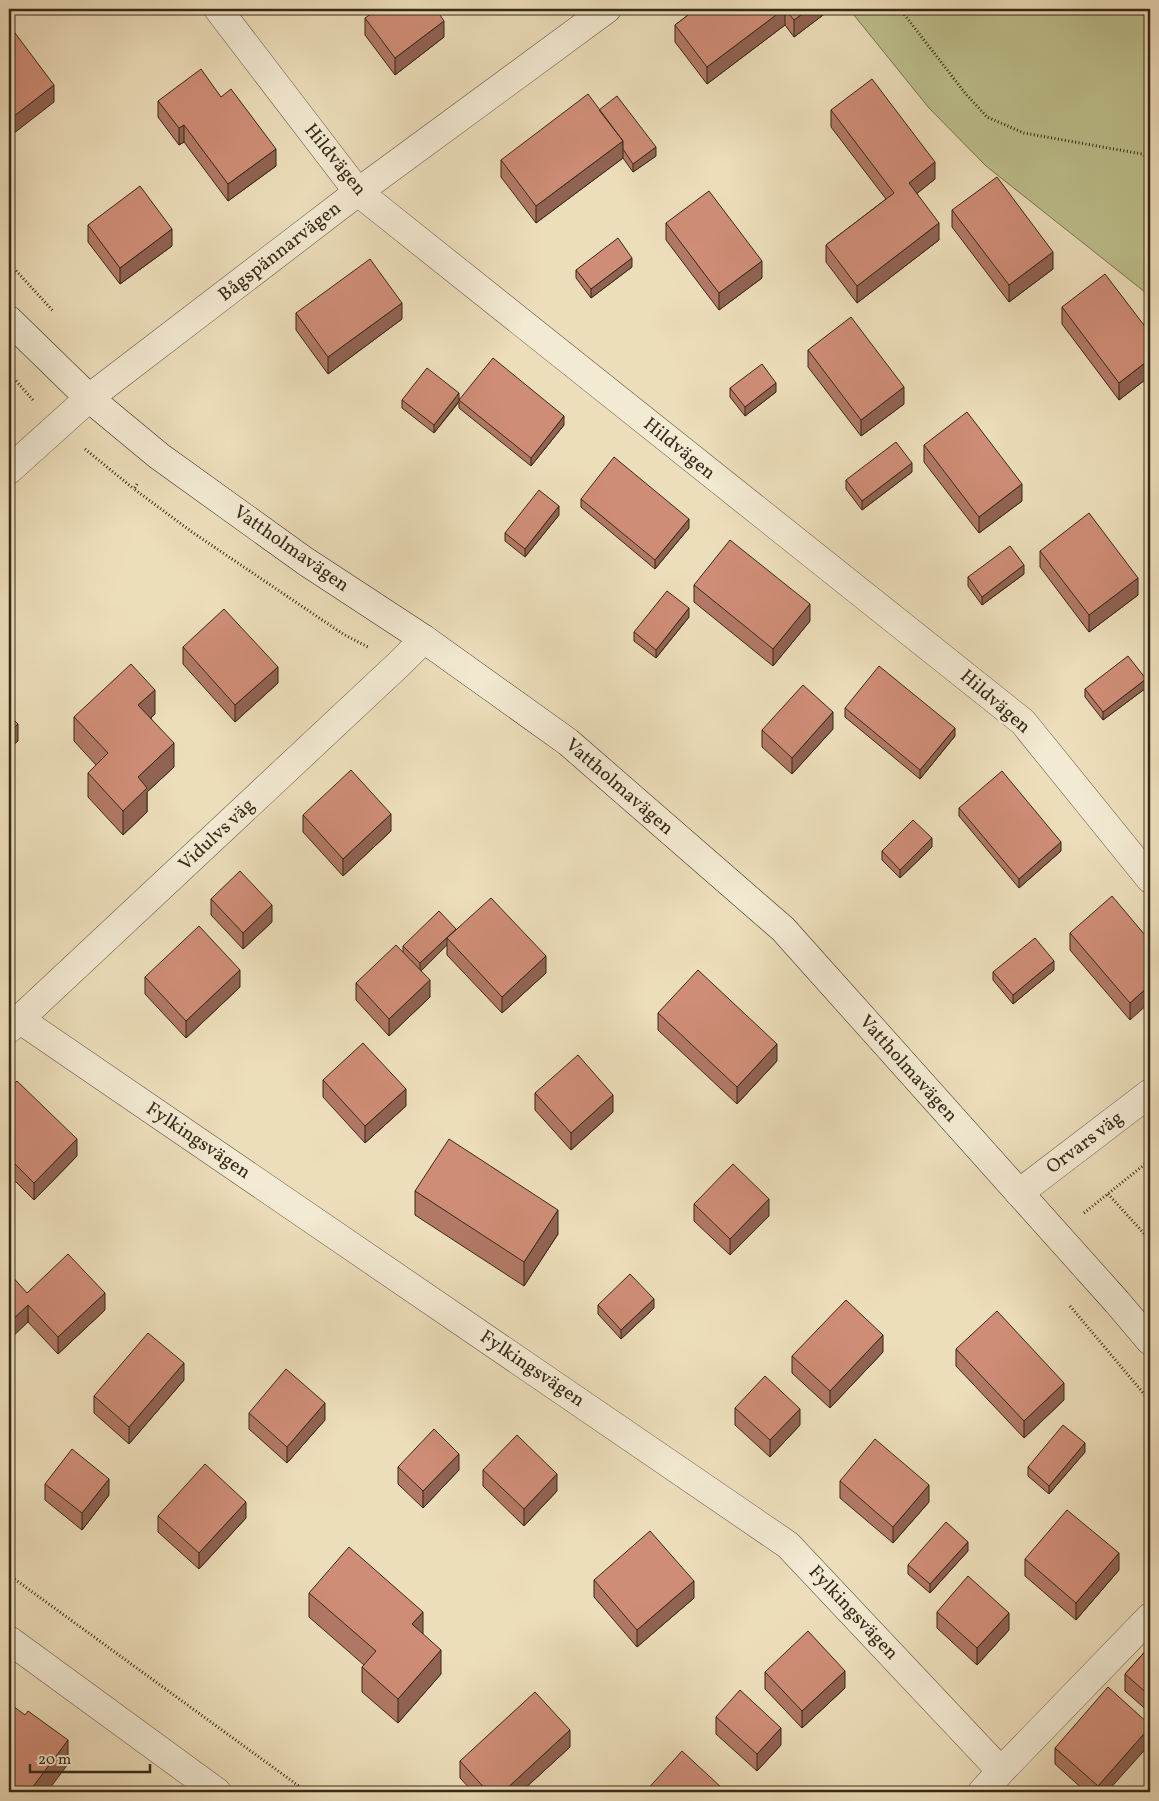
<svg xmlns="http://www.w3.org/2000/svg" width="1159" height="1801" font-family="Vollkorn,serif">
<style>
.green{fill:#bdc08d;stroke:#7a7452}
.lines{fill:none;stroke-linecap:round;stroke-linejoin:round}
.minor-casing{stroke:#645640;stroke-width:29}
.secondary-casing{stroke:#362917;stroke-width:29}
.path{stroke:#362917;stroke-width:3;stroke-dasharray:1 2.5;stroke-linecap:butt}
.minor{stroke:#f3ead3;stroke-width:28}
.secondary{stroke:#f3ead3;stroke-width:28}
.wall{fill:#b27966;stroke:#362917}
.shaded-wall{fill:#916353;stroke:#362917}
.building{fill:#cf8d77;stroke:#362917}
.labels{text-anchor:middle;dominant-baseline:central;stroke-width:5;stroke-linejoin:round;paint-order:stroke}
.street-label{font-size:19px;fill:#362917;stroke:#f3ead3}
</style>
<rect width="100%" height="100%" fill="#eddebb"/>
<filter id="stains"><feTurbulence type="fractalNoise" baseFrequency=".004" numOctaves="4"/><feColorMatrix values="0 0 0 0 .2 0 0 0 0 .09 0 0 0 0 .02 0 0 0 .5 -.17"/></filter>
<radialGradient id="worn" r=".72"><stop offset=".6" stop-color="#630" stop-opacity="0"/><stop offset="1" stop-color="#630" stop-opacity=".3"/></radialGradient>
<path class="green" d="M849 9H1150V296L986 166 929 108Z"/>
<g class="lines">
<defs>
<path id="minor" d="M218 9 358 192 1023 722 1150 879
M9 470 89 398 358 192 607 9
M19 1019 788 1545 1001 1771
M9 1029 399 664 424 639
M1019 1193 1150 1093
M9 1640 217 1792
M982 1792 1001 1771 1150 1617"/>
<path id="secondary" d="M9 320 89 398 159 456 305 561 424 639 568 742 783 929 1117 1302 1150 1341"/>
</defs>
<use href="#minor" class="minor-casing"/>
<use href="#secondary" class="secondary-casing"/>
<path class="path" d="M900 9 965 93 987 117 1024 133 1142 154 1150 158
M9 263 54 312
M9 373 33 400
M85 449 134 489
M137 484 134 489 192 532 343 634 368 647
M1108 1194 1150 1240
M1084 1213 1150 1160
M1070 1306 1150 1401
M9 1575 307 1792"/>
<use href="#minor" class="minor"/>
<use href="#secondary" class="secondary"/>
</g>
<path class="wall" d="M696 9H827V12L794 37 785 25 707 84 675 42V25Z
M365 18 444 37 395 75 365 35Z
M221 97 276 166 228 201 184 142 179 145 158 117V101Z
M599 110 656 156 633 172 623 158 536 223 501 177V160Z
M831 110 935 179 917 193 939 240 857 303 826 262V245L886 199 831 127Z
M952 210 1053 269 1009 302 952 227Z
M666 223 762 278 719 310 666 240Z
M88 225 172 246 120 284 88 242Z
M632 267 591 298 576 278V270Z
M1062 307 1150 333V376L1119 400 1062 324Z
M296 313 402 319 328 374 296 330Z
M808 350 904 404 861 436 808 367Z
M730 388 776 392 745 416 730 397Z
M459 399 564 425 531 466 459 408V402L434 433 402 408V400Z
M924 445 1022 501 979 533 924 462Z
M912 472 862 510 846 489V480Z
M581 499 689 528 655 569 581 507Z
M559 515 525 557 505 541V533Z
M1040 551 1138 595 1089 632 1040 567Z
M1024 574 982 605 968 586V577Z
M694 585 810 621 773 666 694 602Z
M689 617 656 658 634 641V632Z
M183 647 278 683 235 722 183 664Z
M1146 688 1103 720 1085 697V689Z
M845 708 955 736 920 779 845 717Z
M155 714 151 718 174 767 147 792V812L123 835 88 797V773L96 765 74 741V717Z
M833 729 792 774 762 747V730Z
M959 808 1061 851 1019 888 959 816Z
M303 815 391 831 343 876 303 832Z
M932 847 900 878 882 860V851Z
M211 899 272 922 243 949 211 915Z
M456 931 546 973 502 1013 447 955V945L421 971 430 997 389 1036 356 1000V983L403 952V946Z
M1070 933 1150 941 1130 1020 1070 950Z
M1054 970 1013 1004 993 980V972Z
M145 977 240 987 186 1038 145 994Z
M658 1013 777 1061 737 1104 658 1030Z
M323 1080 406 1106 365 1143 323 1097Z
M9 1089 77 1156 34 1200 9 1175Z
M535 1093 613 1112 571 1150 535 1110Z
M415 1191 558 1234 524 1286 415 1215Z
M694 1204 769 1216 730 1255 694 1221Z
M27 1293 105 1310 58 1354 28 1322Z
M598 1305 654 1308 621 1339 598 1314Z
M956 1349 1064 1400 1024 1438 956 1366Z
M883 1352 830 1408 792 1373V1356Z
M184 1380 129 1444 94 1413V1396Z
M735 1408 800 1425 770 1457 735 1425Z
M249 1413 325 1420 287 1463 249 1429Z
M1085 1452 1049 1494 1028 1476V1467Z
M398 1467 459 1470 423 1508 398 1484Z
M483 1470 557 1491 524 1526 483 1486Z
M840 1481 929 1502 893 1543 840 1498Z
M45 1484 109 1495 82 1530 45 1500Z
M158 1516 246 1518 199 1569 158 1532Z
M968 1551 930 1593 908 1574V1565Z
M1025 1559 1119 1570 1076 1620 1025 1576Z
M594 1580 694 1598 637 1647 594 1597Z
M309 1593 423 1634 441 1674 398 1723 362 1692V1667L364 1665 309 1617Z
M937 1612 1009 1630 977 1665 937 1628Z
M1150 1646V1713L1125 1691V1674Z
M765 1672 845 1688 802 1728 765 1689Z
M716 1717 781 1745 757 1771 716 1734Z
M570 1747 521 1792H473L460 1778V1761Z
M1055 1748 1107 1792H1086L1055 1764Z"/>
<path class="shaded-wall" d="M784 9H785V25L707 84V67Z
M809 9H827V12L794 37V20Z
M444 21V37L395 75V58Z
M54 85V102L9 137V120Z
M184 125V142L179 145V128Z
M623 141V158L536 223V206Z
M656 147V156L633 172V164Z
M276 149V166L228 201V184Z
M935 162V179L909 200V183Z
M939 223V240L857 303V286Z
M172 229V246L120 284V268Z
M1053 252V269L1009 302V285Z
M632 258V267L591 298V289Z
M762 261V278L719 310V293Z
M402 303V319L328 374V357Z
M1150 359V376L1119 400V383Z
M776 383V392L745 416V407Z
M904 387V404L861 436V420Z
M459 393V401L434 433V425Z
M564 416V425L531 466V458Z
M912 463V472L862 510V501Z
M1022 484V501L979 533V517Z
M559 506V515L525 557V549Z
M689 519V528L655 569V560Z
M1024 565V574L982 605V597Z
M1138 578V595L1089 632V615Z
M810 604V621L773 666V649Z
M689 608V617L656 658V650Z
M278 667V683L235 722V705Z
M1146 679V688L1103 720V712Z
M155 690V714L138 729V705Z
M833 712V729L792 774V758Z
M18 724V741L9 749V732Z
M955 728V736L920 779V770Z
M174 743V767L147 792V812L123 835V811L138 777Z
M391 814V831L343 876V859Z
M932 838V847L900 878V870Z
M1061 842V851L1019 888V879Z
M272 905V922L243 949V933Z
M456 929V937L447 938V945L420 972V963Z
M546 956V973L502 1013V997Z
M1054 961V970L1013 1004V995Z
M240 970V987L186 1038V1021Z
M430 980V997L389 1036V1019Z
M1150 985V1002L1130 1020V1003Z
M777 1044V1061L737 1104V1087Z
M406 1089V1106L365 1143V1126Z
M613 1095V1112L571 1150V1133Z
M77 1139V1156L34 1200V1183Z
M769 1199V1216L730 1255V1239Z
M558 1210V1234L524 1286V1262Z
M105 1293V1310L58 1354V1337Z
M654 1299V1308L621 1339V1330Z
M28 1305V1322L9 1340V1323Z
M883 1335V1352L830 1408V1391Z
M184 1363V1380L129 1444V1427Z
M1064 1383V1400L1024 1438V1421Z
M325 1403V1420L287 1463V1447Z
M800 1409V1425L770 1457V1440Z
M1085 1443V1452L1049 1494V1486Z
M459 1454V1470L423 1508V1491Z
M557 1474V1491L524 1526V1509Z
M109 1479V1495L82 1530V1513Z
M929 1485V1502L893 1543V1527Z
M246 1502V1518L199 1569V1553Z
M968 1542V1551L930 1593V1584Z
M1119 1553V1570L1076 1620V1603Z
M694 1581V1598L637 1647V1630Z
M423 1612V1636L412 1624Z
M1009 1613V1630L977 1665V1648Z
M441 1650V1674L398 1723V1699Z
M845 1671V1688L802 1728V1711Z
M1150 1727V1744L1107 1792H1098V1786Z
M781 1728V1745L757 1771V1754Z
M570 1730V1747L521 1792H503Z
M68 1740V1764L47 1792H29Z"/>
<path class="building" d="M378 9H436L444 21 395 58 365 18Z
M696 9H784L707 67 675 25Z
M785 9H809L794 20Z
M12 29 54 85 9 120V31Z
M201 69 221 97 231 89 276 149 228 184 184 125 179 128 158 101Z
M872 79 935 162 909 183 939 223 857 286 826 245 894 193 831 110Z
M588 94 623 141 536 206 501 160Z
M617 96 656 147 633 164 623 149V141L599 110Z
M997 177 1053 252 1009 285 952 210Z
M140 186 172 229 120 268 88 225Z
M709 191 762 261 719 293 666 223Z
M618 238 632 258 591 289 576 270Z
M370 259 402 303 328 357 296 313Z
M1105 274 1150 333V359L1119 383 1062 307Z
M851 317 904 387 861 420 808 350Z
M493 358 564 416 531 458 459 400Z
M762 364 776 383 745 407 730 388Z
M427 368 459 393 434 425 402 400Z
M967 412 1022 484 979 517 924 445Z
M896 442 912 463 862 501 846 480Z
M614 457 689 519 655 560 581 499Z
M539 490 559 506 525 549 505 533Z
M1089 513 1138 578 1089 615 1040 551Z
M730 540 810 604 773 649 694 585Z
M1010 546 1024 565 982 597 968 577Z
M667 591 689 608 656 650 634 632Z
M224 609 278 667 235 705 183 647Z
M1128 656 1146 679 1103 712 1085 689Z
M131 664 155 690 138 705 174 743 138 777 147 788 123 811 88 773 108 753 74 717Z
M879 666 955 728 920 770 845 708Z
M803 685 833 712 792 758 762 730Z
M9 715 18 724 9 732Z
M351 770 391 814 343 859 303 815Z
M1002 771 1061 842 1019 879 959 808Z
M913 820 932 838 900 870 882 851Z
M240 871 272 905 243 933 211 899Z
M1112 896 1150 941V985L1130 1003 1070 933Z
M491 898 546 956 502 997 447 938Z
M439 911 456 929 420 963 403 946Z
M199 926 240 970 186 1021 145 977Z
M1035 938 1054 961 1013 995 993 972Z
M396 945 430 980 389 1019 356 983Z
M698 970 777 1044 737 1087 658 1013Z
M363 1043 406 1089 365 1126 323 1080Z
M578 1055 613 1095 571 1133 535 1093Z
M17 1081 77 1139 34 1183 9 1158V1089Z
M449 1139 558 1210 524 1262 415 1191Z
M733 1164 769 1199 730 1239 694 1204Z
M68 1254 105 1293 58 1337 28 1305 9 1323V1276L10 1274 27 1293Z
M630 1274 654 1299 621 1330 598 1305Z
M846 1300 883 1335 830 1391 792 1356Z
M997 1311 1064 1383 1024 1421 956 1349Z
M148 1333 184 1363 129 1427 94 1396Z
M286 1369 325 1403 287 1447 249 1413Z
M765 1376 800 1409 770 1440 735 1408Z
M1063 1425 1085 1443 1049 1486 1028 1467Z
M434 1429 459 1454 423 1491 398 1467Z
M517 1435 557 1474 524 1509 483 1470Z
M875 1439 929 1485 893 1527 840 1481Z
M72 1449 109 1479 82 1513 45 1484Z
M205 1464 246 1502 199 1553 158 1516Z
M1067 1510 1119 1553 1076 1603 1025 1559Z
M946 1522 968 1542 930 1584 908 1565Z
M650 1531 694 1581 637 1630 594 1580Z
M349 1547 423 1612 412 1624 441 1650 398 1699 362 1667 376 1651 309 1593Z
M968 1576 1009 1613 977 1648 937 1612Z
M808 1631 845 1671 802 1711 765 1672Z
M1150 1646V1696L1125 1674Z
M1108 1687 1150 1725V1727L1098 1786 1055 1748Z
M740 1690 781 1728 757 1754 716 1717Z
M535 1692 570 1730 503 1792H488L460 1761Z
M9 1703 25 1715 28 1711 68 1740 29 1792H12L9 1790Z
M682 1751 722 1788 718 1792H645Z"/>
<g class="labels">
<g class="street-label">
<text transform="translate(335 160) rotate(51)">Hildvägen</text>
<text transform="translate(280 252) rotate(-38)">Bågspännarvägen</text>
<text transform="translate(679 449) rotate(39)">Hildvägen</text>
<text transform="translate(291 549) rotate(35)">Vattholmavägen</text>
<text transform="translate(995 702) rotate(41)">Hildvägen</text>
<text transform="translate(619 787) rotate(41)">Vattholmavägen</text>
<text transform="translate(217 835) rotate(-43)">Vidulvs väg</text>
<text transform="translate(908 1069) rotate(48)">Vattholmavägen</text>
<text transform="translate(198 1141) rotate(34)">Fylkingsvägen</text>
<text transform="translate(1085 1143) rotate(-37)">Orvars väg</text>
<text transform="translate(532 1369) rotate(34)">Fylkingsvägen</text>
<text transform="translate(853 1613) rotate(47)">Fylkingsvägen</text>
</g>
</g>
<rect width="1159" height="1801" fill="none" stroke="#eddebb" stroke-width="30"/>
<rect x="10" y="10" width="1139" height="1781" fill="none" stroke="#362917" stroke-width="2.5"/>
<rect x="15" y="15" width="1129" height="1771" fill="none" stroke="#362917"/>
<path d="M30 1764v8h120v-8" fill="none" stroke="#362917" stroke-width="2.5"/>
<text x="38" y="1764" font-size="15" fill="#362917" stroke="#f3ead3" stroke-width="4" paint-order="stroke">20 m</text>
<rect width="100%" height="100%" filter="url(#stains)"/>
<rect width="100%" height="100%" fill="url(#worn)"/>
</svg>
